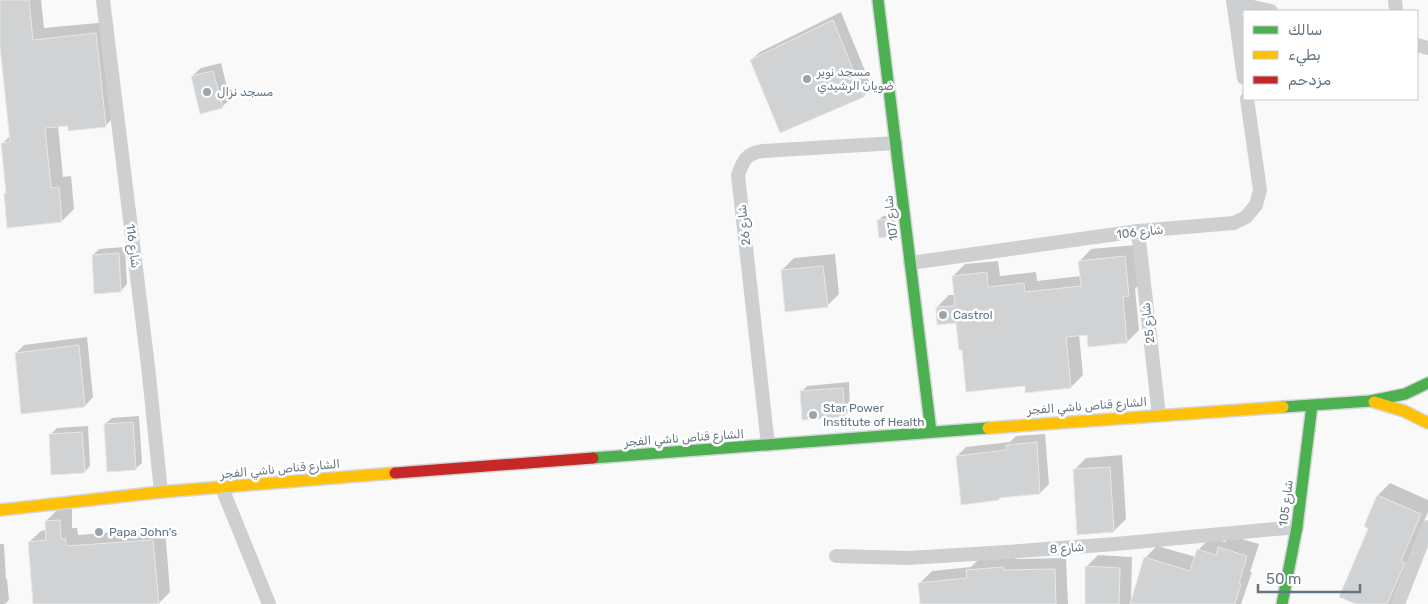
<svg xmlns="http://www.w3.org/2000/svg" width="1428" height="604" font-family="Rubik,'Noto Naskh Arabic',sans-serif">
<style>
.shadow{fill:#0003}
.building{fill:#d0d2d3;stroke:#e8e8e8}
.lines{fill:none;stroke-linecap:round;stroke-linejoin:round}
.fast-casing{stroke:#d5d6d7;stroke-width:14}
.slow-casing{stroke:#d5d6d7;stroke-width:14}
.jam-casing{stroke:#d5d6d7;stroke-width:14}
.street{stroke:#cecfd0;stroke-width:14}
.fast{stroke:#4caf50;stroke-width:11}
.slow{stroke:#ffc107;stroke-width:11}
.jam{stroke:#c62828;stroke-width:11}
.poi-dot{fill:#99a4ac;stroke:#fff;stroke-width:2}
.labels{text-anchor:middle;dominant-baseline:central;stroke-width:5;stroke-linejoin:round;paint-order:stroke}
.poi-label{font-size:12px;fill:#657683;stroke:#fff;text-anchor:start}
.street-label{font-size:12px;fill:#657683;stroke:#fff}
</style>
<rect width="100%" height="100%" fill="#f9f9f9"/>
<path class="shadow" d="M0 0H41L44 28 108 22 117 114 105 126 69 124 58 125 63 177 71 176 74 209 62 221 8 226 5 194 7 192 2 144 11 135 0 35Z
M841 12 872 88 864 96 751 60 760 52Z
M221 63 230 99 222 107 192 76 201 68Z
M894 215 896 231 892 235 879 220 883 216Z
M1136 245 1140 283 1135 289 1139 330 1127 342 1088 333 1079 334 1083 375 1071 387 1026 392V384L963 349 958 322 937 307 949 295H955L953 276 965 264 998 261 1000 276 1036 272 1037 281 1081 276 1080 261 1091 249Z
M125 247 127 284 121 291 93 255 99 249Z
M835 254 839 294 827 306 782 270 794 258Z
M87 337 93 397 85 406 16 353 24 345Z
M849 382 850 410 844 416 801 392 807 386Z
M139 416 142 463 135 469 105 424 112 418Z
M88 426 90 466 84 472 50 435 57 428Z
M1045 434 1049 484 1040 493 1002 496 999 499 957 456 966 447 1010 442 1016 436Z
M1122 455 1126 519 1114 531 1074 470 1086 458Z
M1390 483 1428 500V512L1412 549 1392 604H1359L1370 528 1365 526 1378 495Z
M58 509H72V528H77L78 535 165 528 170 592 158 604H35L29 542 41 531 46 530V521Z
M1231 536 1259 544 1250 572H1252L1241 604H1086V567L1098 555 1132 557 1131 604 1145 558 1157 546 1196 557 1198 550 1210 538 1225 542Z
M0 544H4L6 579H7L9 600 5 604H0Z
M1014 555 1015 559 1066 558 1068 604H922L920 583 932 571 971 567 979 559Z"/>
<path class="building" d="M0 0H29L33 40 96 33 106 127 68 131V126L45 128 51 188 59 187 62 222 7 228 4 193H6L1 143 10 142 0 47Z
M833 20 864 97 780 133 750 60Z
M213 71 223 108 200 114 191 76Z
M891 219 892 236 879 238 877 220Z
M119 253 121 292 94 294 92 255Z
M1125 256 1129 296 1123 297 1127 343 1088 347 1087 335 1066 337 1071 388 1025 393V386L966 392 962 350H959L956 323 937 325 936 307 955 306 952 276 987 272 988 287 1024 283 1025 292 1081 286 1078 261Z
M823 266 828 307 785 312 781 270Z
M79 345 85 407 21 414 15 353Z
M843 388 845 417 802 420 800 391Z
M133 422 136 470 107 472 104 424Z
M82 432 85 473 51 475 49 434Z
M1037 442 1040 494 999 498V500L961 505 956 456 1006 450V445Z
M1110 467 1114 532 1077 535 1073 469Z
M1377 495 1421 514 1401 561 1405 563 1387 604H1356L1339 597 1368 529 1364 526Z
M60 520 61 539H66V546L153 540 159 604H33L28 542 46 540 45 521Z
M1218 547 1247 556 1239 583 1241 584 1235 604H1130L1144 557 1190 571 1197 549 1216 555Z
M1085 566 1120 568 1119 604H1085Z
M1003 567V570L1055 569 1056 604H920L918 583 967 578 966 570Z"/>
<g class="lines">
<defs>
<path id="fast" d="M878 0 931 432
M1283 407 1370 401 1405 394 1428 383
M593 458 988 428
M1282 604 1297 527 1312 405"/>
<path id="slow" d="M1374 402 1404 411 1428 423
M988 428 1283 407
M0 510 161 492 395 473"/>
<path id="jam" d="M395 473 593 458"/>
</defs>
<use href="#fast" class="fast-casing"/>
<use href="#slow" class="slow-casing"/>
<use href="#jam" class="jam-casing"/>
<path class="street" d="M103 0 148 366 161 492
M1233 0 1244 78
M1395 0 1396 11
M1234 3 1271 11
M1417 45 1428 48
M1138 231 1159 415
M910 263 1138 231 1234 223 1246 217 1256 205 1260 190 1247 99
M768 445 738 175C743 161 746 153 763 151L896 143
M222 488 269 604
M836 556 908 558 1007 552 1115 544 1297 527
M1398 604 1428 527"/>
<use href="#fast" class="fast"/>
<use href="#slow" class="slow"/>
<use href="#jam" class="jam"/>
</g>
<g class="poi-dot">
<circle cx="807" cy="79" r="5"/>
<circle cx="207" cy="92" r="5"/>
<circle cx="943" cy="315" r="5"/>
<circle cx="813" cy="415" r="5"/>
<circle cx="99" cy="532" r="5"/>
</g>
<g class="labels">
<g class="poi-label">
<text x="817" y="72">مسجد نوير<tspan x="817" dy="14">ضويان الرشيدي</tspan></text>
<text x="217" y="92">مسجد نزال</text>
<text x="953" y="315">Castrol</text>
<text x="823" y="408">Star Power<tspan x="823" dy="14">Institute of Health</tspan></text>
<text x="109" y="532">Papa John's</text>
</g>
<g class="street-label">
<text transform="translate(891 218) rotate(-97)">شارع 107</text>
<text transform="translate(744 225) rotate(-96)">شارع 26</text>
<text transform="translate(1140 232) rotate(-6)">شارع 106</text>
<text transform="translate(133 246) rotate(83)">شارع 116</text>
<text transform="translate(1148 323) rotate(-97)">شارع 25</text>
<text transform="translate(1087 406) rotate(-4)">الشارع قناص ناشي الفجر</text>
<text transform="translate(684 438) rotate(-4)">الشارع قناص ناشي الفجر</text>
<text transform="translate(280 469) rotate(-5)">الشارع قناص ناشي الفجر</text>
<text transform="translate(1286 503) rotate(-83)">شارع 105</text>
<text transform="translate(1067 548) rotate(-4)">شارع 8</text>
</g>
</g>
<rect x="1243" y="10" width="175" height="90" fill="#ffffff" stroke="#c1c8cd"/>
<rect x="1253" y="26" width="25" height="8" fill="#4caf50" stroke="#c1c8cd"/>
<text x="1288" y="35" font-size="15" fill="#657683">سالك</text>
<rect x="1253" y="51" width="25" height="8" fill="#ffc107" stroke="#c1c8cd"/>
<text x="1288" y="60" font-size="15" fill="#657683">بطيء</text>
<rect x="1253" y="76" width="25" height="8" fill="#c62828" stroke="#c1c8cd"/>
<text x="1288" y="85" font-size="15" fill="#657683">مزدحم</text>
<path d="M1258 584v8h102v-8" fill="none" stroke="#657683" stroke-width="2.5"/>
<text x="1266" y="584" font-size="15" fill="#657683" stroke="#ffffff" stroke-width="4" paint-order="stroke">50 m</text>
</svg>
